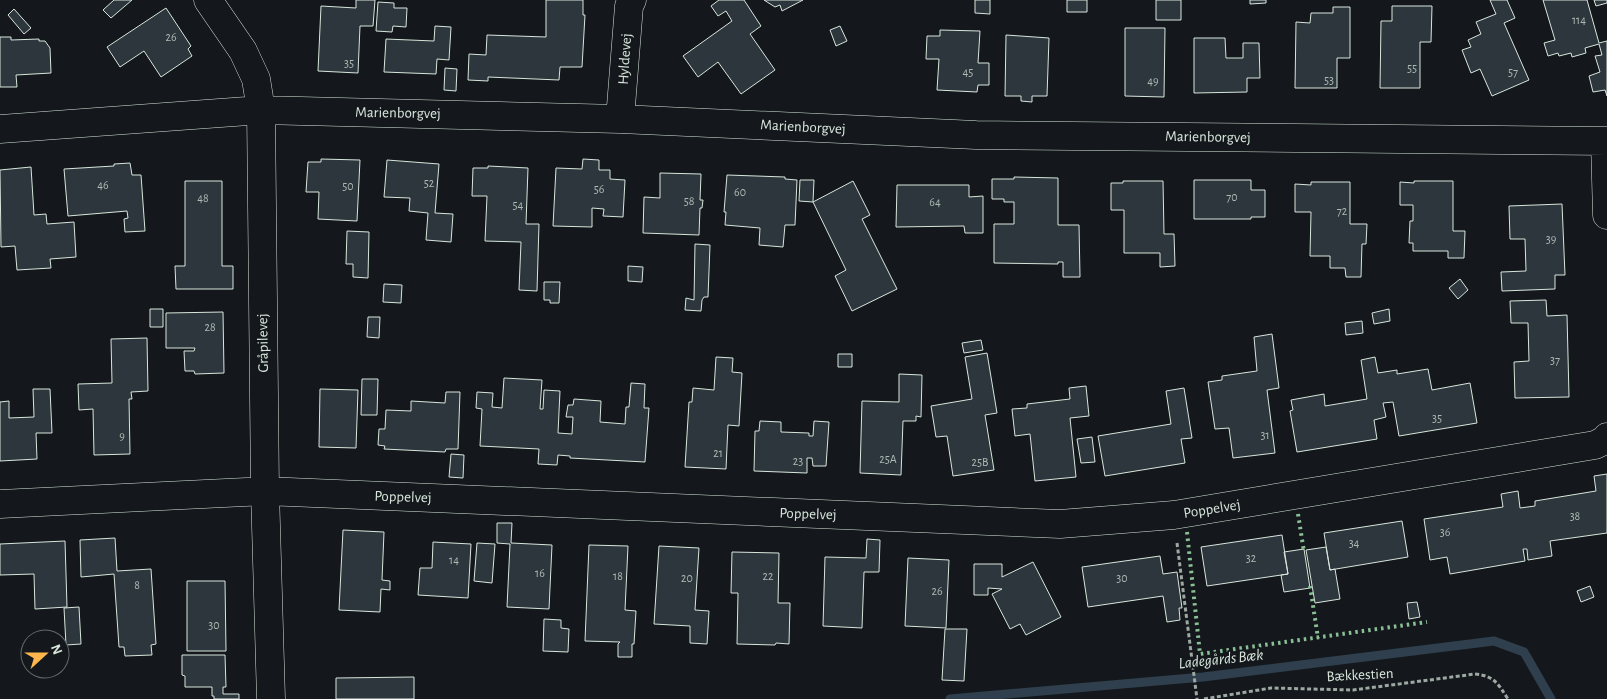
<svg xmlns="http://www.w3.org/2000/svg" width="1607" height="699" font-family="'Alegreya Sans',sans-serif">
<style>
.lines{fill:none;stroke-linecap:round;stroke-linejoin:round}
.stream{stroke:#2f3f4d;stroke-width:9}
.building{fill:#2c363c;stroke:#d8e6dc}
.minor-casing{stroke:#d8e6dc;stroke-width:29}
.path{stroke:#9da8a2;stroke-width:3;stroke-dasharray:4 2.5;stroke-linecap:butt}
.minor{stroke:#14181c;stroke-width:28}
.hedge{stroke:#8ac095;stroke-width:4;stroke-dasharray:2.5 4;stroke-linecap:butt}
.labels{text-anchor:middle;dominant-baseline:central;stroke-width:4;stroke-linejoin:round;paint-order:stroke}
.number-label{font-size:12px;fill:#adbab4}
.street-label{font-size:15px;fill:#d8e6dc;stroke:#14181c}
.water-label{font-size:16px;font-style:italic;fill:#d8e6dc;stroke:#14181c}
</style>
<rect width="100%" height="100%" fill="#14181c"/>
<g class="lines">
<path class="stream" d="M950 699 1203 677 1494 641 1524 652 1551 699"/>
</g>
<path class="building" d="M114 0H132L111 18 103 10Z
M356 0H375L373 26H360L358 73 318 71 321 6 356 8Z
M546 0H583V15H585L582 67H560L559 80 488 77V81L468 80 469 54 486 55 487 35 546 37Z
M719 0H744L761 26 750 34 775 70 741 94 718 62 698 77 683 56 732 21 726 11 718 16 711 6Z
M764 0H803L782 11 780 5 775 7Z
M975 0H990V14L975 13Z
M1067 0H1087V12H1067Z
M1156 0H1181V20H1156Z
M1250 0H1266V3L1250 4Z
M1490 0H1507L1515 18 1504 23 1529 80 1492 96 1480 69 1471 73 1462 50 1471 47 1468 40 1481 34 1476 22 1496 14Z
M1543 0H1587L1599 43 1607 41V96L1605 90 1593 92 1589 76 1600 72 1595 56 1602 55 1599 44 1585 48 1586 53 1572 57 1571 53 1559 56 1558 53 1548 56 1544 43 1555 40Z
M1594 0H1607V3L1596 6Z
M378 2 394 3V8H407L406 27 393 26 392 32 376 31Z
M1392 6H1432L1431 42H1420V88H1380L1381 21H1392Z
M1333 7H1350V58H1337V88H1295L1296 22 1310 23 1311 13H1333Z
M166 8 191 46 188 49 192 56 161 77 144 51 120 67 107 47Z
M14 9 31 28 24 34 8 15Z
M435 26 451 27 449 60 437 59 436 74 384 72 386 39 434 41Z
M840 26 847 41 836 46 830 30Z
M1125 28H1165L1164 97 1125 96Z
M940 30 980 31 978 63H989V85H978L977 92 937 90 939 59H926L927 36H940Z
M1006 35 1049 38 1047 96H1032V102L1021 101V96H1005Z
M0 37H11V40L39 39V41H45L50 48 51 73 16 75 17 87H0Z
M1194 38H1225L1226 58H1243V43H1259L1260 78H1247V92L1194 93Z
M445 68 457 69 456 91 444 90Z
M321 159 360 160 357 221 318 219 319 192H306L308 162H321Z
M583 159 599 160V170H610V179L625 180 623 217 603 216 604 209 592 208V227L553 226 556 168 582 169Z
M387 160 439 164 435 213 453 214 451 242 426 240 428 213 409 211 410 198 384 197Z
M130 163 132 175H141L145 231 125 232 124 219 128 218 127 211 68 216 64 169 114 166V164Z
M488 166 528 168 526 224H539L537 291 519 290 521 242 485 241 487 196H472L473 168H488Z
M31 167 34 215 46 214 47 224 74 222 76 257 50 259 51 268 17 270 15 246 1 247 0 170Z
M660 173 701 174 700 200H703L702 208H700L699 235 643 233 644 197 660 198Z
M727 175 785 177V179L797 180 795 225H785L783 247 759 245 760 228 725 225 726 212H724Z
M1014 177 1058 178V225H1079L1080 277H1063V262H1058V264L994 263V224H1014V202H1004V199H992V179H1014Z
M800 180H814L813 202 799 201Z
M1194 180H1251V190H1265V217H1251V219H1194Z
M185 181H222V266H233V289H176L175 266H185Z
M853 181 870 215 862 219 897 289 852 311 835 276 846 270 813 202Z
M1123 181H1163L1164 234H1174L1175 266 1160 267V253H1124V210H1111V183H1123Z
M1414 181H1453V231H1465L1464 258H1448V251H1413V243H1409L1410 221H1413V205H1400V182L1414 183Z
M1311 182H1350V224H1367L1366 244H1362L1361 277H1346L1345 268H1330V256H1310L1311 212H1295V184L1311 185Z
M897 185H969V197L983 196V233H965L964 226 896 227Z
M1562 204 1565 275H1555V289L1502 291 1501 272 1526 271 1525 239H1510L1509 206Z
M347 231 369 232 368 278 353 277V264H346Z
M695 244 710 245 708 297H704L702 300 701 311 685 310 686 298 694 300Z
M628 266 643 267 642 282 628 281Z
M1460 279 1468 290 1458 299 1449 288Z
M544 282H560L559 303H550V300H544Z
M384 284 402 285 401 303 383 302Z
M1546 300 1547 316 1567 315 1569 397 1515 398 1514 362 1529 361 1528 323H1511L1510 301Z
M150 309H163V327H150Z
M1389 309 1390 321 1374 324 1372 313Z
M223 312 224 373 195 374 194 371H185L184 351H194L195 348H166V313Z
M368 317H380L379 338 367 337Z
M1362 321 1363 333 1346 335 1345 323Z
M1272 334 1279 388 1267 390 1275 453 1233 458 1229 428 1215 429 1208 382 1222 380V376L1257 371 1254 337Z
M147 338 148 391 131 392 132 399H129L130 454 94 455 93 409 79 410 78 384 112 383 111 339Z
M981 340 983 350 964 353 962 343Z
M987 353 997 413 985 415 994 470 953 476 947 436 936 437 931 406 972 399 965 357Z
M838 354H852V367H838Z
M716 357 733 358 732 372 742 373 739 426 728 425 726 469 685 467 689 402H692L693 388 714 390Z
M1375 357 1378 373 1397 370V374L1428 369 1432 390 1470 383 1477 423 1399 436 1393 402 1383 403 1386 417 1374 420 1377 439 1297 452 1290 411 1293 410 1291 400 1324 394 1325 406 1367 399 1361 360Z
M899 374 922 375 921 417 916 416V421H903L901 475 860 473 862 401 899 402Z
M504 378 542 380 540 409H543L544 390 560 391 558 433 572 434 573 417H566L568 405H573L574 399 601 401 600 422 625 424 626 407H629L631 383 645 384 644 408H649L645 462 570 458V456L558 455 557 465 538 464 539 449 480 446 482 409 476 408 477 392 493 393 492 407 502 408Z
M362 379H378L377 415H361Z
M1086 386 1089 416 1070 418 1076 477 1035 481 1030 434 1015 436 1012 409 1027 408V404L1070 399 1069 388Z
M1184 388 1192 438 1181 439 1185 463 1105 476 1098 436 1171 424 1166 391Z
M33 389H50L52 433H36L37 459 0 461V402L9 401V418L34 417Z
M320 389 358 390 356 448 319 447Z
M446 392H460L458 449H446L445 452 384 449 385 446 378 445 379 429H385L386 410 411 411V401L445 403Z
M760 421 781 422V432L809 433V436H813L814 421 829 422 826 466H813L812 458H807V473L754 471 755 431H759Z
M1092 437 1095 462 1081 463 1077 439Z
M451 454 464 455 463 478 449 477Z
M1607 474V533L1550 541 1552 556 1528 560 1527 549H1523L1525 561 1450 574 1447 557 1430 560 1424 519 1503 507 1501 494 1518 491 1520 508 1535 506V501L1596 491 1594 476Z
M1402 521 1408 557 1330 570 1324 533Z
M497 523H512L511 543 552 545 549 609 507 607 510 544 497 543Z
M343 530 384 532 382 580 390 581V590L381 589 380 612 339 610Z
M1282 535 1288 574 1207 586 1201 547Z
M115 538 117 571 151 569 156 644 151 645 152 655 125 656 124 647H119L114 574 81 577 80 540Z
M867 539 880 540 879 572H864L862 628 823 626 825 557 866 558Z
M65 541 67 607 35 609 34 574 0 575V544Z
M433 542 471 544 468 598 418 595 420 568H432Z
M477 543 495 544 492 583 474 581Z
M589 545 628 546 625 610 636 611 634 644H632V657H618V644L620 642 585 641Z
M659 546 699 548 695 610 709 611 707 644 690 643V626L654 624Z
M1326 547 1330 570 1335 569 1340 599 1315 603 1306 550Z
M1304 549 1310 588 1284 592 1281 575 1288 574 1284 552Z
M732 552 779 553 778 603H790L789 644 776 643 775 645 737 644 738 593H731Z
M1160 556 1163 574 1177 572 1182 608H1179L1180 620 1167 622 1163 596 1088 607 1082 567Z
M908 558 949 560 946 628 905 626Z
M1033 562 1061 617 1026 635 1020 624 1010 629 992 594 1002 589 988 588V595H974V564H1002V577Z
M187 581H225L226 651H187Z
M1590 586 1594 597 1581 602 1577 591Z
M1417 602 1420 617 1409 619 1407 603Z
M79 607 81 644 66 645 64 608Z
M544 619 561 620V628L569 629 568 652 543 651Z
M945 629H967L964 681 942 680Z
M182 655H225L226 687H223V694H239V699H214V696H212V687H185V676L182 675Z
M414 677V699H336V678Z"/>
<g class="lines">
<defs>
<path id="minor" d="M208 0 243 51 256 79 261 110 265 491 271 699
M620 119 629 6 632 0
M0 129 261 110 620 119 976 135 1607 141
M1605 141 1607 215
M0 504 265 491 1060 524 1174 515 1595 445 1605 440 1607 437"/>
</defs>
<use href="#minor" class="minor-casing"/>
<path class="path" d="M1177 543 1197 699
M1204 699 1271 688 1353 690 1475 674C1495 676 1498 684 1508 699"/>
<use href="#minor" class="minor"/>
<path class="hedge" d="M1298 514 1304 552
M1187 532 1200 654 1427 622
M1310 586 1318 638"/>
</g>
<g class="labels">
<g class="number-label">
<text x="1579" y="20">114</text>
<text x="171" y="37">26</text>
<text x="349" y="63">35</text>
<text x="1412" y="68">55</text>
<text x="968" y="72">45</text>
<text x="1513" y="72">57</text>
<text x="1329" y="80">53</text>
<text x="1153" y="81">49</text>
<text x="429" y="183">52</text>
<text x="103" y="185">46</text>
<text x="348" y="186">50</text>
<text x="599" y="189">56</text>
<text x="740" y="192">60</text>
<text x="1232" y="197">70</text>
<text x="203" y="198">48</text>
<text x="689" y="201">58</text>
<text x="935" y="202">64</text>
<text x="518" y="205">54</text>
<text x="1342" y="211">72</text>
<text x="1551" y="239">39</text>
<text x="210" y="327">28</text>
<text x="1555" y="360">37</text>
<text x="1437" y="418">35</text>
<text x="1265" y="435">31</text>
<text x="122" y="436">9</text>
<text x="718" y="453">21</text>
<text x="888" y="459">25A</text>
<text x="798" y="461">23</text>
<text x="980" y="462">25B</text>
<text x="1575" y="516">38</text>
<text x="1445" y="532">36</text>
<text x="1354" y="543">34</text>
<text x="1251" y="558">32</text>
<text x="454" y="560">14</text>
<text x="540" y="573">16</text>
<text x="618" y="576">18</text>
<text x="768" y="576">22</text>
<text x="687" y="578">20</text>
<text x="1122" y="578">30</text>
<text x="137" y="585">8</text>
<text x="937" y="591">26</text>
<text x="214" y="625">30</text>
</g>
<g class="street-label">
<text transform="translate(625 59) rotate(-86)">Hyldevej</text>
<text transform="translate(398 113) rotate(1)">Marienborgvej</text>
<text transform="translate(803 127) rotate(3)">Marienborgvej</text>
<text transform="translate(1208 137) rotate(1)">Marienborgvej</text>
<text transform="translate(263 343) rotate(-91)">Gråpilevej</text>
<text transform="translate(403 497) rotate(2)">Poppelvej</text>
<text transform="translate(1212 509) rotate(-9)">Poppelvej</text>
<text transform="translate(808 514) rotate(2)">Poppelvej</text>
<text transform="translate(1360 675) rotate(-3)">Bækkestien</text>
</g>
<g class="water-label">
<text transform="translate(1221 659) rotate(-6)">Ladegårds Bæk</text>
</g>
</g>
<g transform="translate(45 654) rotate(69)"><circle r="24" fill="#14181c" stroke="#626a69"/>
<path d="M0-4L9 19L0 12L-9 19Z" fill="#ffb74d"/>
<text y="-8" font-size="14" font-weight="bold" text-anchor="middle" fill="#d8e6dc">N</text>
</g>
</svg>
